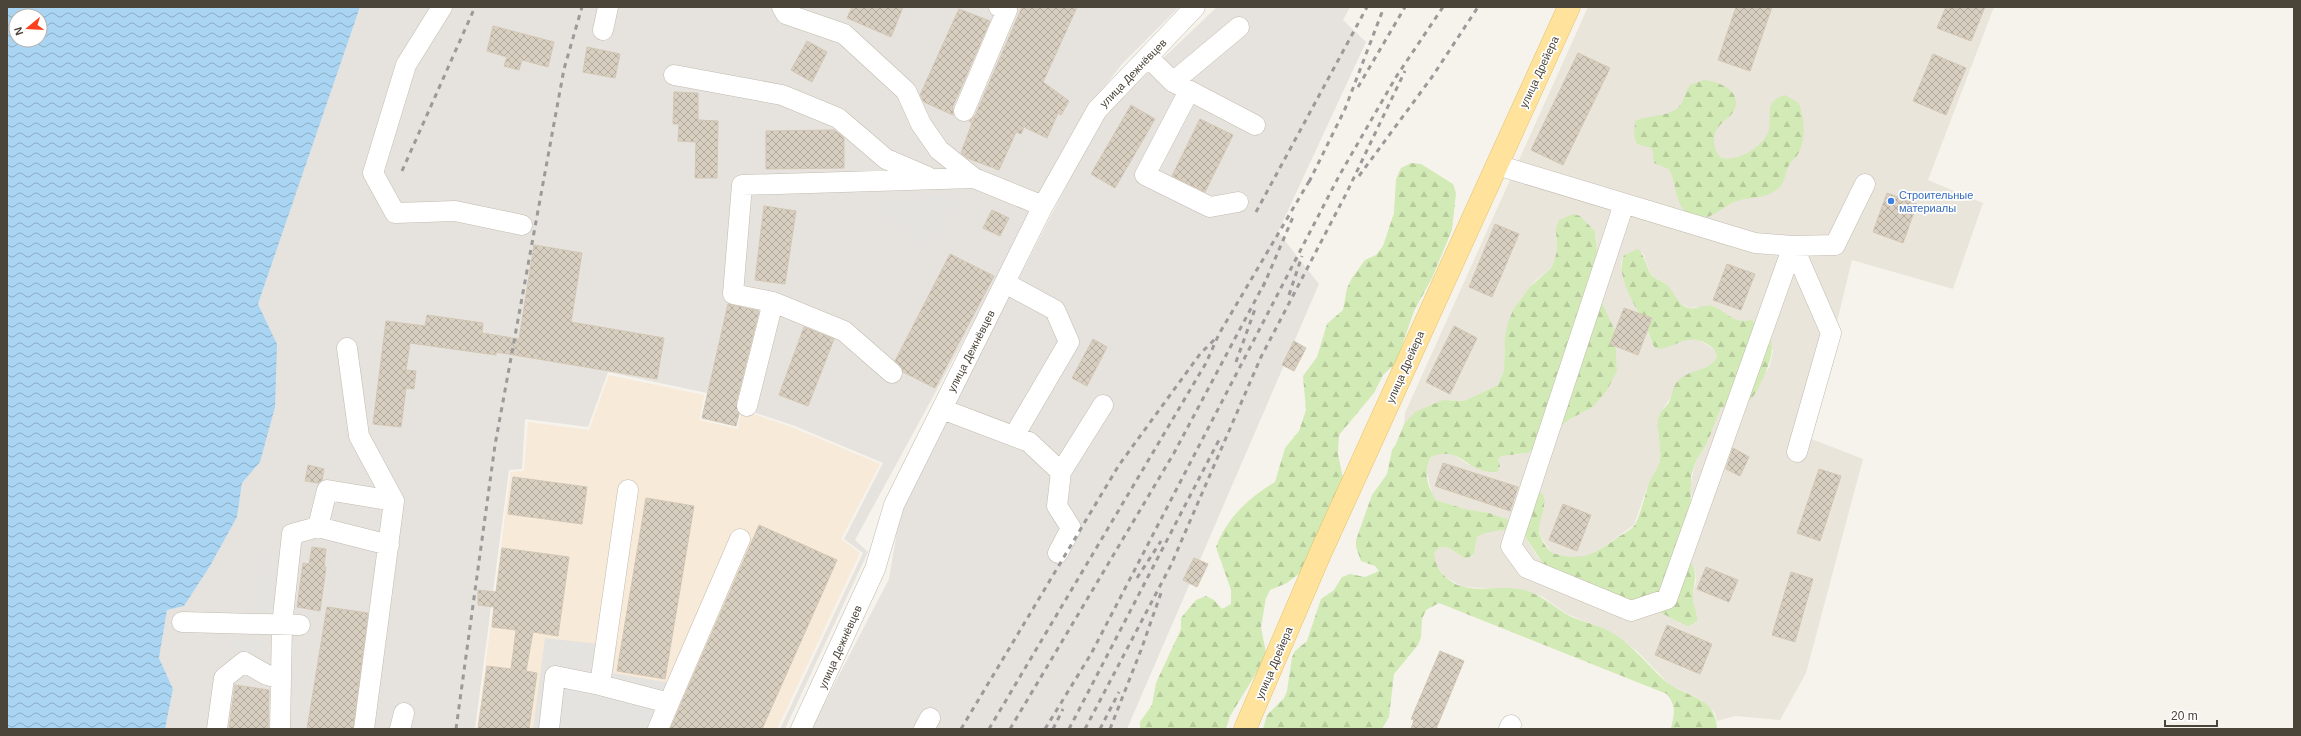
<svg xmlns="http://www.w3.org/2000/svg" width="2301" height="736" font-family="Arial,sans-serif">
<style>
.residential{fill:#eae5da}
.commercial{fill:#f7ead8}
.industrial{fill:#e6e2dd}
.forest{fill:url(#forest-firs)}
.parking{fill:#e5e3e0}
.water{fill:url(#water-waves);fill-rule:evenodd}
.building{fill:url(#building-cross-hatch);stroke:#d3c7b4}
.lines{fill:none;stroke-linecap:round;stroke-linejoin:round}
.minor-casing{stroke:#c2bbae;stroke-width:21}
.major-casing{stroke:#e6c16a;stroke-width:23}
.minor{stroke:#fff;stroke-width:20}
.major{stroke:#ffe39c;stroke-width:22}
.rail{stroke:#9a9a9a;stroke-width:3;stroke-dasharray:5 5;stroke-linecap:butt}
.shop-dot{fill:#3f7fe0;stroke:#fff;stroke-width:1.5}
.labels{text-anchor:middle;dominant-baseline:central;stroke-width:3.5;stroke-linejoin:round;paint-order:stroke}
.street-label{font-size:11px;fill:#4b4439;stroke:#fff}
.shop-label{font-size:11px;fill:#366cbe;stroke:#fff;text-anchor:start}
</style>
<defs>
<pattern id="forest-firs" width="22" height="20" patternUnits="userSpaceOnUse"><rect width="22" height="20" fill="#d2eab5"/><path d="M5 1l3.5 6h-7zM16 11l3.5 6h-7z" fill="#b6ca9c"/></pattern>
<pattern id="water-waves" width="16" height="10" patternUnits="userSpaceOnUse"><rect width="16" height="10" fill="#a9d4f2"/><path d="M0 5q4-4 8 0t8 0" fill="none" stroke="#8caec5"/></pattern>
<pattern id="building-cross-hatch" width="8" height="8" patternUnits="userSpaceOnUse"><rect width="8" height="8" fill="#d8cfc1"/><path d="M0 0l8 8M0 8l8-8" fill="none" stroke="#b1aa9e"/></pattern>
</defs>
<rect width="100%" height="100%" fill="#f6f3ec"/>
<path class="residential" d="M1588 7H1994L1928 180 1983 203 1953 289 1852 260 1809 438 1863 459 1806 673 1780 720 1735 716 1717 721 1715 713 1700 699 1670 685 1637 651 1611 632 1567 614 1543 597 1523 590 1463 587 1445 577 1434 562V553L1440 547 1449 548 1466 559 1474 554 1477 537 1484 532 1494 530 1522 532 1539 559 1661 611 1685 625 1697 617 1692 598 1696 581 1695 570 1690 561 1692 498 1690 485 1696 461 1707 443 1721 408 1726 404 1750 399 1770 365 1773 351 1771 344 1744 322 1737 321 1713 306 1689 308 1678 302 1664 282 1655 278 1650 273 1643 253 1624 255 1621 262 1623 278 1628 292 1646 326 1651 342 1676 344 1687 338 1697 339 1714 349 1717 357 1713 363 1706 368 1685 375 1659 415 1658 435 1661 450 1659 468 1647 488 1634 525 1595 553 1581 558 1566 557 1552 553 1541 537 1538 524 1544 506 1510 520 1489 513 1465 509 1443 502 1436 500 1432 494 1426 469 1431 457 1442 452H1449L1469 465 1498 460 1501 456 1508 453 1515 455 1528 453 1570 419 1593 407 1617 371 1615 331 1602 302 1593 265 1597 252 1596 238 1595 231 1585 221 1556 236 1557 251 1552 267 1535 281 1514 308 1511 315 1505 344 1504 370 1498 385 1464 401 1450 400 1404 424 1405 413Z"/>
<path class="commercial" d="M609 375 704 395 699 420 738 429 742 410 794 428 880 464 841 539 860 553 777 729H477L511 472 524 471 528 422 589 430Z"/>
<path class="industrial" d="M360 7H1179L1121 65 1094 101 855 540 868 552 785 729H780L863 553 844 539 883 463 795 426 741 408 736 426 702 418 707 393 608 372 588 427 525 419 522 469 509 470 475 729H165L173 689 159 658 167 610 184 606 210 566 237 517 242 483 260 462 277 344 258 304Z
M1217 7H1350L1343 20 1366 42 1278 232 1319 284 1127 729H811L889 579 901 507 1103 115Z"/>
<path class="forest" d="M1704 80C1718 81 1743 91 1734 110 1731 117 1723 121 1719 126 1711 136 1713 149 1721 158 1737 162 1761 148 1768 133 1772 124 1767 111 1772 103 1775 98 1780 97 1785 95L1799 103C1804 119 1807 138 1798 154 1796 158 1791 161 1789 165 1784 175 1785 185 1775 191 1762 200 1747 196 1734 202 1720 208 1707 225 1690 215 1674 206 1677 183 1669 169L1654 163 1652 148 1637 144 1634 136 1635 121C1648 115 1667 117 1678 108 1684 102 1685 92 1690 85Z
M1411 163 1421 164 1453 184 1456 193 1452 230 1432 278 1414 311 1396 363 1383 375 1374 393 1339 435 1338 454 1344 483 1301 572 1287 583 1270 590 1266 598 1261 627 1266 653 1263 662 1230 716 1226 729H1140V722L1152 705 1156 683 1181 629V618L1196 600 1206 596 1214 600 1222 609 1231 604V590L1216 547C1227 518 1248 498 1275 482L1285 448 1299 431 1306 410 1303 376 1317 357 1327 324 1343 310 1347 288 1352 278 1365 260 1376 255 1383 246 1394 213 1396 179 1401 168Z
M1573 214 1580 216 1595 231 1602 302 1615 331 1617 371 1607 390 1593 407 1570 419 1528 453 1501 456 1498 460 1500 466 1497 472C1466 474 1461 444 1431 457 1423 470 1427 487 1436 500L1465 509 1489 513 1510 520 1538 492 1543 494C1550 517 1525 526 1552 553 1581 561 1590 557 1614 540 1620 535 1629 532 1634 526 1639 520 1646 492 1649 483 1653 474 1659 469 1660 459 1662 447 1654 423 1660 414 1662 409 1667 406 1669 402 1673 394 1672 386 1679 380 1691 368 1708 373 1717 357L1714 349C1692 331 1683 343 1661 349L1655 348C1650 340 1649 332 1645 324 1635 304 1615 278 1624 255L1638 249C1645 256 1646 265 1650 273 1653 278 1658 279 1663 282 1674 288 1675 303 1688 308 1696 310 1704 304 1712 306 1727 311 1734 325 1751 320 1779 333 1774 353 1764 376 1760 384 1757 393 1750 400 1741 407 1730 402 1721 408L1707 443 1696 461 1691 476 1690 561C1700 574 1692 585 1693 599 1693 606 1698 613 1697 621L1689 626 1685 625 1638 601 1613 597 1546 568 1522 532C1508 530 1489 529 1477 537L1474 554 1466 559 1449 548 1440 547 1434 553C1435 566 1441 575 1452 582 1473 595 1501 584 1524 590 1541 595 1552 605 1566 614 1580 622 1597 624 1611 632 1632 645 1646 663 1663 679 1683 698 1716 694 1717 729H1671C1674 713 1677 708 1667 694L1439 603 1426 610 1422 619 1421 637 1418 645 1394 674 1389 717 1382 729H1263L1267 715 1284 698 1287 691 1292 657 1295 651 1307 641 1321 599 1334 590 1342 577 1350 574 1365 577 1379 571 1375 566 1361 561 1356 547V540L1372 495 1387 474 1392 450 1396 444 1404 424 1415 412 1443 400 1464 401 1498 385 1504 370 1505 337 1508 322 1514 308 1530 287 1552 267 1557 251 1556 228 1559 220Z"/>
<path class="parking" d="M961 193 963 201 925 252 878 210 883 200Z
M259 555H276L273 631 255 630Z
M233 638 264 641V652H232Z
M545 638 617 646 613 673 682 685 664 729H533Z"/>
<path class="water" d="M7 7H360L258 304 277 344 275 407 260 462 242 483 237 517 210 566 184 606 167 610 159 658 173 689 165 729H7ZM16 16H40V40H16Z"/>
<path class="building" d="M852 7H903L891 37 847 18Z
M1022 7H1077L1043 82 1069 101 1061 115 1058 113 1047 138 1024 127 1021 134 1016 132 999 170 967 158 961 153 972 123 969 121 975 116Z
M1736 7H1772L1750 71 1718 60Z
M1946 7H1985L1971 41 1937 28Z
M959 9 990 21 953 106V115L924 102 920 95Z
M493 26 554 42 548 67 522 60 519 70 504 66 507 57 487 51Z
M807 41 827 52 812 82 791 70Z
M587 47 620 54 615 78 583 72Z
M1578 53 1610 68 1563 165 1531 150Z
M1933 54 1966 68 1946 115 1913 101Z
M674 92 698 93V120L718 121 717 178H695L696 142 678 141 679 124H673Z
M1131 105 1155 119 1115 188 1091 174Z
M1200 119 1233 135 1205 192 1172 176Z
M834 130 844 138V168L766 169V131Z
M1887 193 1917 204 1903 243 1873 232Z
M764 206 796 211 785 284 755 280Z
M992 210 1009 218 1000 236 983 228Z
M1495 224 1519 234 1492 297 1469 287Z
M534 245 582 253 571 322 664 338 657 379 496 352V355L410 343 406 370 416 371 414 389 406 388 401 427 373 424 386 321 425 326 427 315 483 323 482 333 519 339Z
M950 254 994 276 935 388 903 372 895 361Z
M1727 264 1755 274 1741 310 1713 300Z
M728 304 759 311 736 403 739 414 736 426 702 418Z
M1624 308 1652 318 1638 355 1610 344Z
M1454 326 1477 338 1450 394 1426 382Z
M804 327 834 339 808 406 779 395Z
M1093 339 1107 347 1087 386 1072 378Z
M1294 341 1306 348 1294 371 1282 365Z
M1733 448 1749 457 1740 476 1726 469Z
M1443 463 1518 487 1510 511 1435 486Z
M308 465 324 469 322 480 318 483 305 481Z
M1819 469 1841 476 1820 541 1797 533Z
M513 477 587 487 582 524 508 514Z
M646 498 694 506 665 679 617 671Z
M1563 504 1591 515 1577 551 1549 540Z
M759 525 837 560 762 729H670Z
M312 547 326 549 324 567H326L320 611 297 607 303 563 309 564Z
M502 548 569 557 558 636 533 632 526 671 537 673 529 729H478L487 666 511 669 516 630 492 627 494 607 478 605V590L496 592Z
M1194 558 1208 564 1197 587 1183 580Z
M1706 567 1738 580 1729 602 1697 589Z
M1791 572 1813 579 1795 642 1772 635Z
M327 607 368 613 353 729H307Z
M1667 625 1712 644 1700 674 1655 655Z
M1440 651 1464 661 1436 729H1411L1414 720 1411 719Z
M235 685 269 690 268 729H229Z"/>
<g class="lines">
<defs>
<path id="minor" d="M442 7 406 65 373 173 395 213 455 211 522 225
M782 7 786 14 844 34 906 91 921 124 939 150 974 178
M603 30 608 7
M1148 57 1173 82 1255 125
M674 75 782 95 838 118 886 159 928 177
M1173 82 1239 27
M1189 91 1145 175 1210 207 1238 202
M964 111 1007 10 999 7
M1497 165 1755 243 1793 246 1835 245 1865 184
M1624 204 1511 546 1527 568 1631 611 1667 599 1793 246
M1793 246 1831 333 1797 452
M1005 283 1055 310 1069 342 1014 436
M773 302 844 331 892 373
M347 348 359 436 394 501
M747 406 773 302 733 294 742 185 974 178 1043 206
M942 409 1029 442 1061 472
M1058 553 1071 528 1057 506 1061 472 1103 405
M182 622 300 625
M600 685 669 703 658 729
M669 703 740 539
M217 729 224 678 244 662 267 675 281 679
M280 729 282 625 292 534 318 527
M364 729 394 501 327 490 318 527 389 545
M400 729 404 713
M549 729 555 676 600 685 628 490
M801 729 875 569 894 505 1043 206 1097 110 1195 7
M924 729 930 718
M1509 729 1511 725"/>
<path id="major" d="M1245 729 1320 554 1569 7"/>
</defs>
<use href="#minor" class="minor-casing"/>
<use href="#major" class="major-casing"/>
<use href="#minor" class="minor"/>
<use href="#major" class="major"/>
<path class="rail" d="M1358 87 1405 7
M402 171 475 7
M1359 176 1432 77 1478 7
M1309 182 1345 109 1384 7
M1256 212 1367 7
M1263 287 1293 217
M1289 295 1302 256
M1236 362 1255 309
M1137 578 1161 541
M456 729 495 445 564 69 582 7
M961 729 1119 465 1200 354 1215 339
M989 729 1206 363 1219 334 1311 178
M1010 729 1174 453 1265 282
M1045 729 1091 654 1339 176 1396 77 1443 7
M1053 729 1063 709
M1069 729 1220 438
M1085 729 1171 565 1261 357 1346 194 1405 71
M1100 729 1119 692
M1110 729 1141 650 1161 593"/>
</g>
<circle class="shop-dot" cx="1891" cy="201" r="4"/>
<g class="labels">
<g class="street-label">
<text transform="translate(1539 72) rotate(-65)">улица Дрейера</text>
<text transform="translate(1133 73) rotate(-46)">улица Дежнёвцев</text>
<text transform="translate(971 351) rotate(-63)">улица Дежнёвцев</text>
<text transform="translate(1405 367) rotate(-66)">улица Дрейера</text>
<text transform="translate(840 647) rotate(-66)">улица Дежнёвцев</text>
<text transform="translate(1274 663) rotate(-67)">улица Дрейера</text>
</g>
<g class="shop-label">
<text x="1899" y="195">Строительные<tspan x="1899" dy="13">материалы</tspan></text>
</g>
</g>
<rect width="2301" height="736" fill="none" stroke="#4b4439" stroke-width="16"/>
<g transform="translate(28 28) rotate(252)"><circle r="19" fill="#ffffff" stroke="#b7b4b0"/>
<path d="M0-3L7 15L0 10L-7 15Z" fill="#fc3f1d"/>
<text y="-6" font-size="11" font-weight="bold" text-anchor="middle" fill="#4b4439">N</text>
</g>
<path d="M2165 720v6h52v-6" fill="none" stroke="#4b4439" stroke-width="2"/>
<text x="2171" y="720" font-size="12" fill="#4b4439" stroke="#ffffff" stroke-width="3" paint-order="stroke">20 m</text>
</svg>
